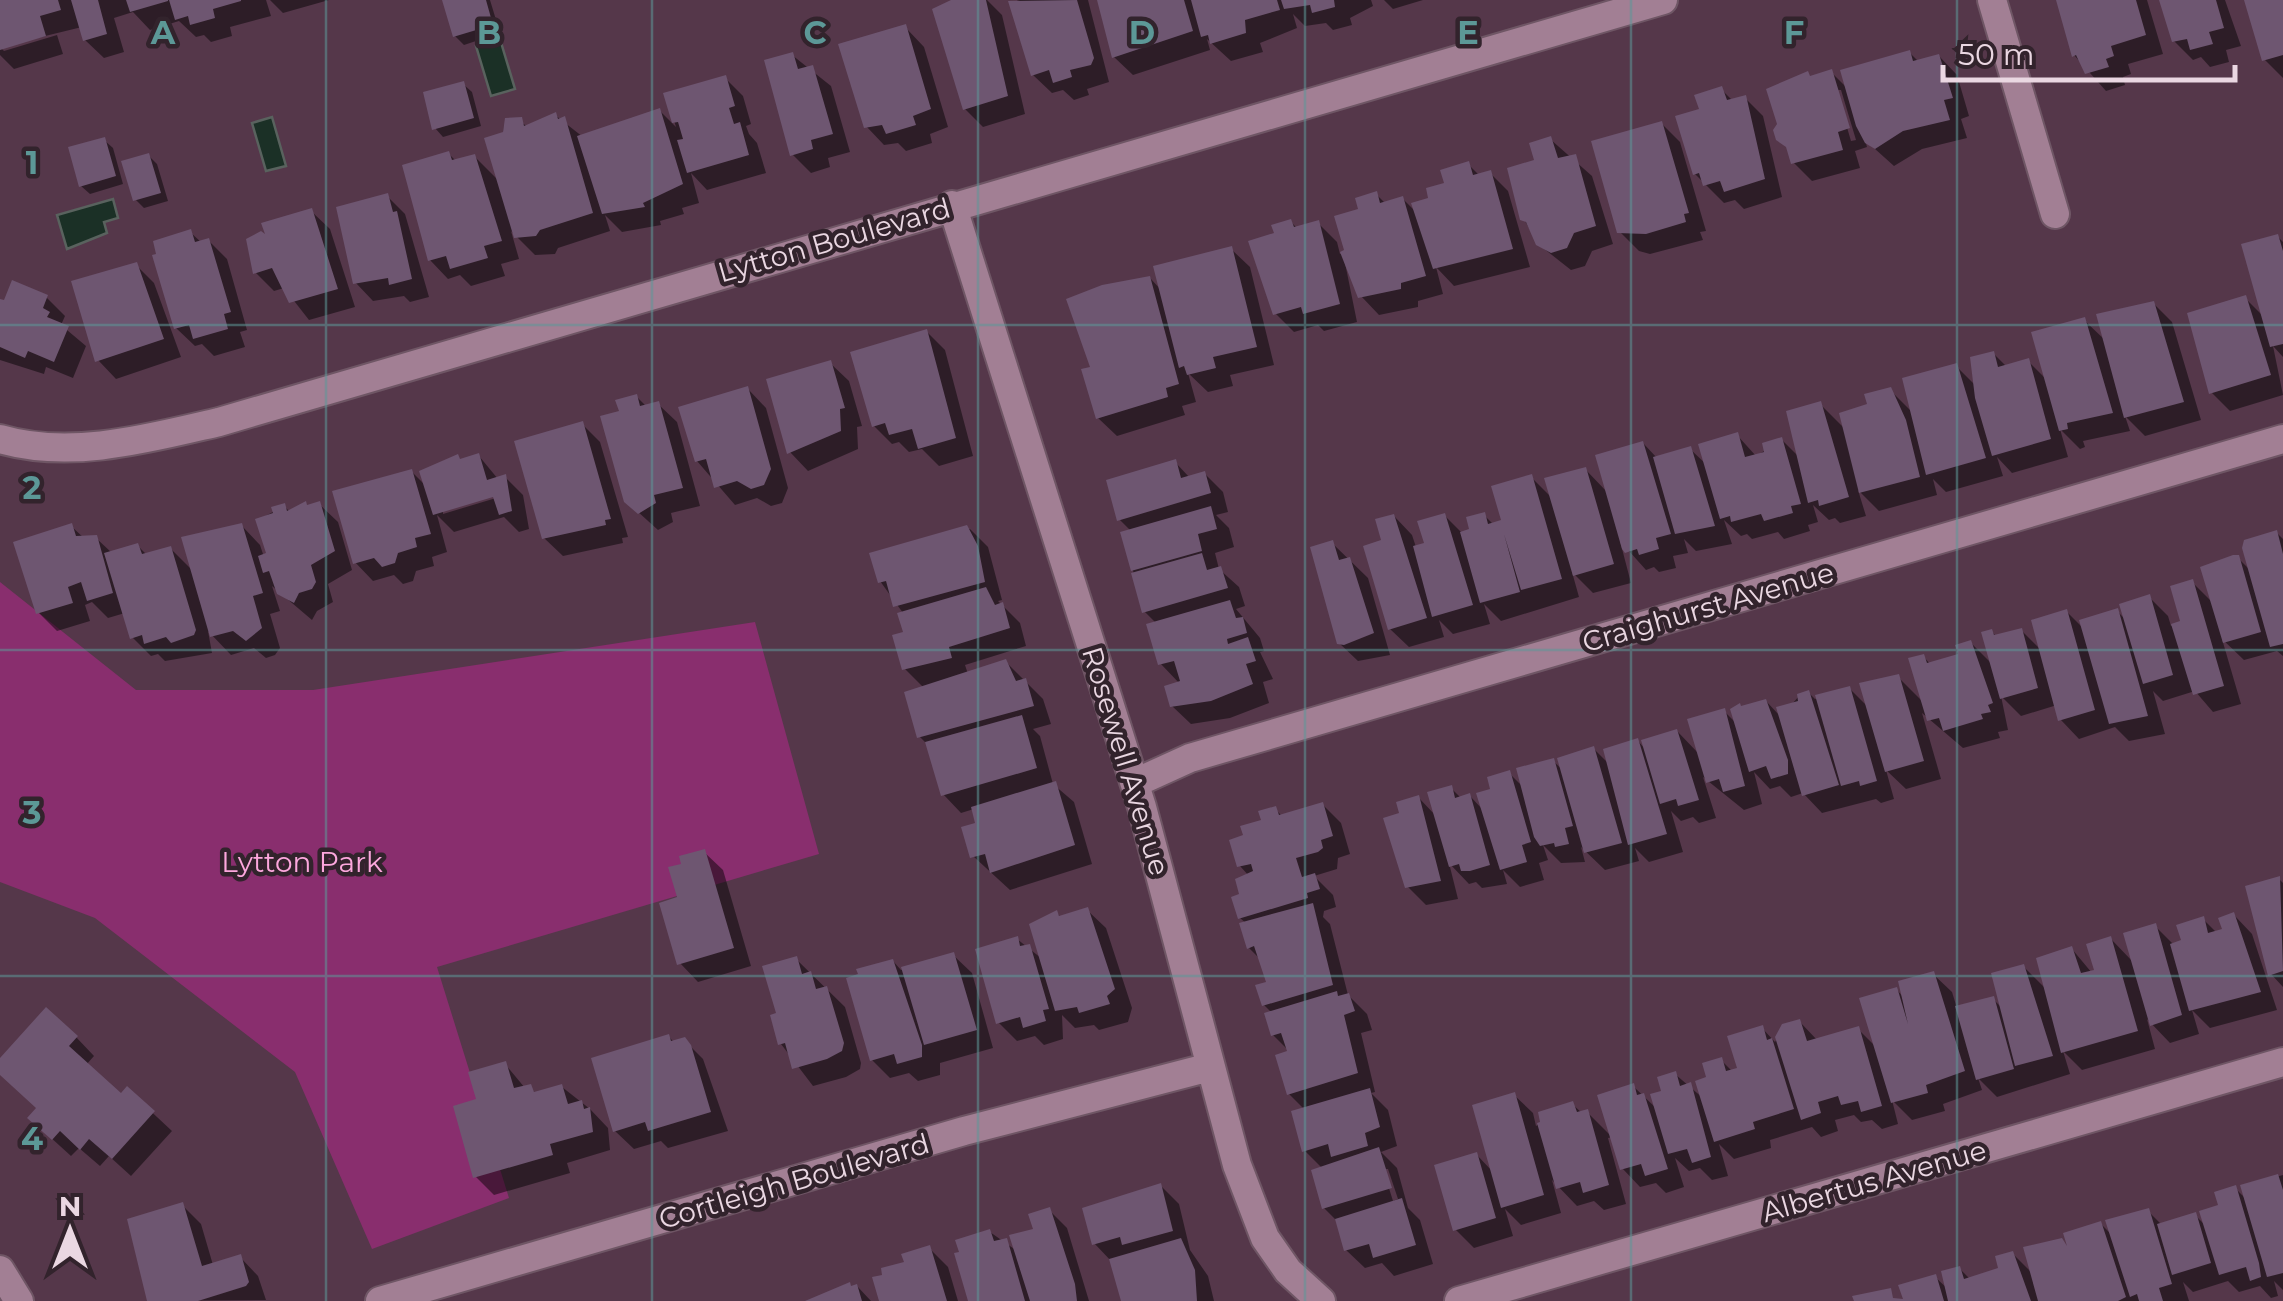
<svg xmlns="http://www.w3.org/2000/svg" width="2283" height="1301" font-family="Montserrat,sans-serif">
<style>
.green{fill:#892e6e}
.water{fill:#1b3026;stroke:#59625e;stroke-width:2.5}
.shadow{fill:#0007;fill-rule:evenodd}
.building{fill:#6e5671}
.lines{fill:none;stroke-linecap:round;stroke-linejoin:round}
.minor-casing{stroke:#6f5665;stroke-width:32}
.minor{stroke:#a27f94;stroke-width:28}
.grid{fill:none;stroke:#5c9897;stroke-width:2.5;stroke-opacity:0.55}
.labels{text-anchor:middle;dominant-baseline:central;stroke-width:9;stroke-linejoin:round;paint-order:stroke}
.street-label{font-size:28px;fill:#ead7e2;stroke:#32232c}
.park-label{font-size:28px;fill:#fca7dd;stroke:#32232c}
.grid-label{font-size:32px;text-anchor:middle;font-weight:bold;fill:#5c9897;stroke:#32232c;stroke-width:9;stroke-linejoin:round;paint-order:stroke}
</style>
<rect width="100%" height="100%" fill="#55374a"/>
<path class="green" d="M0 582 136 690H313L755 622 819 854 437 967 509 1198 372 1249 295 1072 95 918 0 882Z"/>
<path class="water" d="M500 39 515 89 491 96 476 46Z
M272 117 286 166 266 171 252 123Z
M113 199 118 218 104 222 107 233 67 249 57 215Z"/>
<path class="shadow" d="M0 0H266L271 16 230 27 232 36 211 42 204 35 196 37 179 21 150 30 133 12 114 18 124 52 104 58 85 40 82 27 0 47Z
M270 0H329L283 13Z
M444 0H490L500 33 464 45 455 36Z
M955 0H987L1002 15 1025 114 983 127 965 109Z
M1020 0H1088L1109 82 1087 89 1089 95 1074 100 1063 90 1052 93 1033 75 1011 3Z
M1099 0H1371L1373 6 1350 18 1352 25 1333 30 1326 23 1305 26 1293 14 1297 28 1260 43 1263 52 1231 61 1207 39 1210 50 1133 75 1114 57Z
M1384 0H1423L1393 9Z
M2058 0H2147L2163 54 2128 64 2131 74 2123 77 2125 85 2106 91 2074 55Z
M2160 0H2225L2241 46 2226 50 2229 62 2210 67 2201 57 2193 60 2174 41Z
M2247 0H2283V78L2264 59Z
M906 28 924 47 948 127 930 134 932 143 906 151 898 143 884 145 866 126Z
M57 35 63 54 14 69 0 55V47L4 51Z
M1909 52 1919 62 1939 56 1957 75 1969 116 1961 119 1967 138 1922 149 1894 166 1865 140 1867 147 1855 151 1860 168 1812 181 1793 162 1812 78 1831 72 1849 90ZM1836 90H1841L1856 140 1851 141Z
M792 55 831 86 850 152 828 158 830 167 811 173 792 154Z
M725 78 743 96 751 124 746 126 749 134 757 143 766 173 707 190 691 173 699 203 682 208 684 214 660 221 661 225 622 232 605 215 610 231 558 248 555 254 535 255 511 231 519 259 501 264 505 276 471 286 460 275 448 279 430 260 448 153 457 162 475 157 500 182 504 125 515 118 528 127 555 115 583 137 659 110 676 127 666 94Z
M463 84 472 92 481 126 443 137 435 128Z
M1721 89 1733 101 1745 98 1763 116 1782 197 1744 209 1735 200 1724 203 1695 174 1702 111Z
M1661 123 1680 142 1706 231 1700 232 1703 240 1650 254 1639 251 1620 232Z
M1550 139 1592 176 1613 244 1592 251 1585 266 1571 270 1538 244 1519 210Z
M104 140 113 148 123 184 90 194 81 186Z
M148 155 157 164 168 201 144 208 135 199Z
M1468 164 1480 176 1490 173 1508 191 1530 267 1454 286 1436 267 1443 294 1418 301V307L1379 315 1361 296 1343 253 1357 322 1324 331 1318 325 1294 332 1275 313 1277 235 1291 222 1298 229 1318 223 1337 242 1340 254 1347 252 1361 211 1376 194 1386 204 1403 199 1418 214Z
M387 196 405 214 429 297 410 302 404 296 373 301 355 282Z
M311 211 330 229 355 307 309 320 284 288 274 291 256 273 269 240Z
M190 232 202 243 209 241 227 259 247 330 240 332 245 347 214 356 202 344 195 346 176 328Z
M2278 237 2283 242V357L2273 346 2283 395 2230 411 2211 392 2245 298 2264 317Z
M1231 249 1250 267 1274 365 1230 375 1233 386 1208 392 1188 373 1196 402 1182 406 1185 415 1117 436 1098 418 1093 369 1150 278 1162 291Z
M136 265 154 283 181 357 116 379 98 360Z
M46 297 65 316 61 325 86 346 73 378 46 367 44 374 0 360V302Z
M2154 304 2172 322 2201 420 2145 436 2125 416 2130 431 2083 441 2085 447 2080 449 2060 429 2068 457 2012 473 1997 457 2003 476 1946 492 1933 479 1937 495 1879 511 1858 490 1866 516 1840 523 1835 518 1829 520 1813 505 1818 522 1808 525 1810 531 1784 539 1778 532 1752 539 1747 534 1741 536 1724 520 1732 544 1696 551 1684 539 1688 553 1673 556 1676 568 1659 572 1654 567 1646 570 1620 541 1631 583 1593 593 1572 572 1579 597 1501 621 1484 604 1490 624 1453 634 1439 620 1444 637 1409 647 1390 629 1384 541 1394 516 1412 535 1416 547 1427 545 1445 516 1463 534 1472 531 1484 515 1494 525 1504 522 1531 477 1553 499 1585 469 1608 493 1643 443 1657 458 1690 449 1707 465 1737 435 1756 456 1782 440 1800 458 1820 404 1845 429 1890 390 1913 413 1956 366 1976 386 1993 353 2007 367 2028 361 2047 380 2084 320 2106 341Z
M927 332 945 350 973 456 939 466 922 449 909 452 899 442 892 444 874 426Z
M830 363 849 381 862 426 857 427 858 449 808 471 790 452Z
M748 389 766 408 788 488 782 503 771 506 757 498 735 505 697 461Z
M636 396 647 407 658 404 677 422 700 506 671 513 673 522 658 530 626 501 622 413Z
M582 424 600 442 628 537 622 538 623 543 563 556 544 538Z
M479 456 498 479 505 477 523 495 529 529 519 532 504 517 454 532 437 515 447 552 432 557 434 566 416 571 413 581 403 584 394 575 373 581 352 559 411 471 427 487 462 461ZM504 491 506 495 443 514V509Z
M1175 462 1190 478 1204 473 1223 492 1228 512 1216 515 1229 528 1234 547 1215 553 1219 569 1239 587 1245 606 1236 609 1260 638 1264 651 1260 652 1273 679 1263 682 1269 703 1230 718 1191 724 1172 706 1180 684 1160 663 1157 624 1144 611 1123 534 1131 531 1119 519Z
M319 504 338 522 352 570 328 584 333 602 317 611 312 620 272 586 280 611 270 614 280 648 275 655 266 658 254 648 231 655 208 631 212 653 165 661 158 654 151 656 132 637 125 613 108 618 92 602 85 605 90 621 57 631 39 613 71 526 84 538H96L112 553 138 546 147 555 170 548 194 572 242 526 260 545 264 557 269 555 258 520 284 506 290 512Z
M970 529 988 547 1002 600 998 601 1020 623 1026 646 965 665 968 674 1006 662 1043 699 1051 724 1033 729 1040 736 1053 784 1074 802 1092 864 1010 890 973 856 978 825 974 809 961 813 943 794 929 746 919 736 924 688 905 669 903 613 880 581 872 555Z
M2277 533 2283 539V656L2277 651 2244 660 2222 639 2241 704 2213 712 2195 691 2163 701 2153 691 2165 734 2129 741 2115 727 2079 739 2061 720 2057 705 2021 716 2001 696 2008 730 1998 732 2000 738 1963 748 1922 713 1941 779 1906 789 1886 770 1894 799 1881 803 1876 799 1822 813 1803 793 1791 797 1780 786 1770 789 1754 772 1762 804 1744 810 1703 777 1716 818 1699 823 1693 817 1681 821 1671 811 1683 852 1649 862 1635 848 1639 861 1605 870 1581 847 1585 862 1561 863 1543 845 1548 860 1539 863 1544 880 1520 887 1503 870 1507 884 1482 888 1476 882 1469 884 1449 863 1458 899 1426 905 1407 886 1402 815 1419 798 1436 816 1451 788 1461 798 1470 796 1483 810 1509 773 1525 789 1553 761 1564 771 1594 749 1610 765 1638 741 1647 751 1677 731 1700 755 1724 711 1738 725 1743 709 1766 701 1781 717 1799 696 1809 693 1815 699 1849 688 1869 708 1898 677 1923 702V656L1931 665 1961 656 1971 643 1994 666 1992 632 1997 637 2021 630 2042 651 2067 612 2084 629 2117 611 2126 620 2149 597 2168 616 2171 626 2183 623 2192 582 2213 603 2238 558 2251 571Z
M1332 543 1368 578 1390 655 1358 661 1339 643Z
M1322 804 1341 823 1350 854 1338 858 1337 869 1314 876 1333 895 1336 907 1324 911 1323 917 1330 924 1348 995 1367 1014 1372 1030 1361 1033 1375 1092 1371 1093 1388 1110 1397 1146 1381 1152 1397 1168 1408 1208 1420 1220 1433 1264 1394 1276 1382 1263 1365 1268 1346 1250 1338 1222 1324 1208 1323 1169 1304 1150 1305 1110 1289 1094 1291 1053 1273 1035 1272 1013 1264 1005 1269 984 1261 960 1249 948 1247 924 1240 918 1249 876 1240 866 1246 837 1275 809 1282 816ZM1383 1169H1388L1398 1199 1393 1201Z
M704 852 723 870 751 966 698 982 680 963V899L684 865Z
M2279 879 2283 883V987L2271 974Z
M1087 910 1106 928 1132 1008 1128 1022 1099 1030 1094 1025 1075 1028 1062 1015 1063 1039 1044 1045 1035 1036 1017 1041 998 1022 1017 939 1041 958 1057 913 1061 918Z
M2234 915 2252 934 2277 1010 2210 1028 2192 1010 2199 1034 2170 1043 2147 1019 2155 1049 2082 1070 2063 1051 2070 1074 1997 1097 1978 1078 1982 1090 1943 1104 1945 1111 1912 1120 1892 1100 1898 1124 1882 1129 1872 1120 1861 1122 1854 1115 1835 1120 1838 1131 1821 1137 1812 1127 1770 1140 1771 1148 1734 1159 1719 1144 1728 1176 1712 1180 1700 1168 1689 1171 1675 1158 1684 1187 1666 1193 1656 1183 1640 1187 1622 1168 1633 1086 1657 1109 1675 1074 1704 1099 1721 1060 1733 1072 1740 1070 1762 1028 1775 1042 1784 1027 1800 1022 1818 1041 1858 1029 1877 1048 1897 990 1904 998 1933 974 1952 992 1957 1008 1993 999 2002 1008 2024 967 2047 990 2072 949 2092 973 2097 971 2111 939 2134 963 2155 926 2174 945 2184 942 2203 919 2217 933 2225 930Z
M953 955 972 973 993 1048 940 1063V1075L918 1081 909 1073 890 1078 872 1060 893 961 901 970Z
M796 959 845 1007 861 1063 860 1069 846 1077 813 1086 781 1044Z
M76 1037 94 1056 86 1065 121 1096 127 1089 172 1131 131 1176 109 1156 100 1166 79 1148 71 1156 49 1136 39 1109 0 1073V1061Z
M669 1037 675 1043 684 1040 703 1059 728 1131 668 1148 661 1141 634 1149 615 1131Z
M505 1064 525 1088 537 1093 562 1087 590 1109 608 1128 610 1150 567 1163 570 1173 494 1195 475 1176 479 1100Z
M1514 1095 1533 1113 1536 1126 1572 1104 1582 1113 1587 1112 1612 1137 1608 1138 1626 1204 1604 1210 1594 1201 1577 1206 1552 1180 1561 1213 1521 1225 1505 1209 1513 1236 1474 1248 1456 1230 1476 1154 1493 1172Z
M2283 1175V1290L2274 1281 2278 1296 2271 1298 2260 1286 2239 1292 2228 1281 2193 1292 2183 1282 2189 1301H1906L1935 1277 1949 1290 1959 1268 1970 1279 2002 1270 2012 1253 2033 1274 2101 1224 2113 1236 2148 1211 2162 1225 2195 1215 2206 1226 2235 1188 2247 1200 2243 1186Z
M1161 1186 1179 1204 1190 1250 1208 1276 1214 1301H1124L1112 1262 1094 1243Z
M182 1205 201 1224 213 1265 240 1257 258 1276 266 1300 150 1301Z
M1049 1210 1067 1228 1089 1301H969L990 1232 1017 1251Z
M929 1248 948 1267 958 1301H882L907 1263Z
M857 1286 871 1301H810Z"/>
<path class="building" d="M0 0H58L61 10 40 16 46 36 0 50Z
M71 0H98L107 34 83 41Z
M126 0H168V1L130 12Z
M169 0H241V1L213 9 215 18 190 25 188 16 175 20Z
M442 0H486L493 25 453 37Z
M951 0H986L1008 96 963 110 932 9Z
M1077 0 1094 58 1091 65 1070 70 1072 77 1053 83 1049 70 1031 76 1008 1Z
M1097 0H1184L1193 31 1112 58Z
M1191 0H1277L1280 10 1245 20 1246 33 1210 44 1208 35 1201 37Z
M1281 0H1334L1335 7 1312 13 1310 5 1284 9Z
M2056 0H2136L2146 35 2111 46 2114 56 2106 59 2109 67 2085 74 2076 55 2072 57Z
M2159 0H2216L2224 28 2209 32 2213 44 2190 50 2187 39 2172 42Z
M2244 0H2283V55L2262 61Z
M906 24 931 109 913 116 916 125 886 134 882 125 864 128 838 44Z
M1910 50 1913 61 1939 54 1953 98 1944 100 1950 120 1903 131 1875 149 1865 143 1856 126 1840 70Z
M793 52 798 69 813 65 833 134 811 140 813 149 790 156 764 60Z
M1832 69 1850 128 1838 132 1843 150 1791 164 1786 147 1776 140 1773 130 1777 124 1766 89 1808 71 1810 76Z
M726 75 735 106 729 108 734 124 740 122 749 155 687 173 677 140 683 139 678 122 672 123 663 93Z
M464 81 474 118 432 130 423 92Z
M1722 86 1727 100 1746 95 1765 179 1724 192 1720 181 1703 186 1699 173 1693 175 1675 116 1699 109 1694 95Z
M660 108 683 184 643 203 645 207 602 214 577 136Z
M556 112 558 119 565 116 593 213 540 230 536 236 514 238 484 138 503 132 505 118 522 117 524 126Z
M1662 121 1689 213 1684 214 1686 222 1646 234 1617 233 1591 141Z
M1551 136 1558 158 1576 154 1596 226 1574 233 1567 248 1551 253 1536 245 1526 222 1520 220 1507 168 1534 160 1529 143Z
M105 137 116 176 79 187 68 147Z
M449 151 452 160 475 154 502 241 484 246 488 258 450 269 446 256 428 261 402 165Z
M149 153 161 193 133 201 121 161Z
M1469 161 1473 175 1491 170 1513 249 1433 269 1411 203 1428 198 1426 188 1444 183 1440 170Z
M1377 191 1380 203 1403 196 1426 276 1401 283V289L1358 298 1340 252 1344 250 1334 216 1358 209 1355 198Z
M388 193 393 212 397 211 412 279 389 285 388 278 353 284 336 207Z
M312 208 338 289 289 303 272 268 253 274 246 239 261 231 265 234 261 223Z
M1291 219 1294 227 1319 220 1340 304 1303 314 1301 307 1273 315 1248 241 1274 233 1271 225Z
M191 229 195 242 209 238 231 312 224 314 228 329 193 339 189 325 174 329 152 255 156 254 153 241Z
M2278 234 2283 251V344L2270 347 2241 244Z
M1232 246 1257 347 1213 357 1216 368 1187 375 1184 366 1179 368 1153 266Z
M137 262 164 339 95 362 71 281Z
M1150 276 1179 384 1166 388 1168 397 1096 419 1081 369 1090 367 1066 299 1102 285Z
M12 280 48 295 43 308 50 312 47 317 69 326 54 362 28 351 25 358 0 347V299L4 300Z
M2246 295 2271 375 2209 394 2187 313Z
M2154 301 2184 402 2124 418 2096 314Z
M2085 317 2113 413 2067 423 2068 429 2059 431 2031 332Z
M927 329 956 438 918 449 912 429 889 435 885 423 872 427 850 352Z
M1994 351 1998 367 2029 358 2051 439 1992 456 1975 398 1970 357Z
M831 360 845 408 840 409 841 431 787 454 766 379Z
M1957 363 1986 458 1926 475 1902 378Z
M748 386 771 469 764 485 751 489 737 481 714 488 706 459 695 462 678 407Z
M1891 387 1906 420 1920 477 1859 493 1839 413 1867 404 1864 394Z
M637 394 640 406 659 401 683 488 654 495 656 503 638 514 624 502 600 416 619 411 615 400Z
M1821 401 1849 497 1819 506 1818 500 1808 503 1786 411Z
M583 421 611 519 605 520 606 525 542 539 514 441Z
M1738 432 1745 457 1764 452 1762 443 1782 437 1801 504 1791 506 1793 513 1764 521 1761 514 1731 522 1730 516 1720 519 1698 444Z
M1643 441 1671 534 1656 538 1659 549 1639 555 1637 549 1625 553 1622 549 1595 455Z
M1691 446 1715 526 1675 534 1653 457Z
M479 453 487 480 506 474 512 511 499 515 493 497 433 515 419 471 458 454 460 459Z
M1176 459 1181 478 1205 471 1211 493 1117 521 1106 480Z
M1586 467 1614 564 1573 576 1544 478Z
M412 469 431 534 415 538 417 547 398 553 395 563 382 567 374 558 353 564 332 491Z
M1532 474 1562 579 1521 590 1504 534 1520 592 1480 603 1460 532 1469 529 1466 517 1485 512 1488 524 1501 520 1491 486Z
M306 501 307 505 320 501 335 551 311 565 316 582 312 589 299 593 294 603 277 594 269 571 263 573 258 556 266 553 255 519 273 513 271 507 285 503 287 511Z
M1211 506 1217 529 1198 534 1202 551 1131 571 1120 532Z
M1445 513 1473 605 1432 617 1413 546 1424 543 1417 521Z
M1394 514 1427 618 1388 630 1363 546 1381 540 1375 519Z
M72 523 76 536 97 535 113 593 87 601 81 582 68 587 73 603 36 614 13 542Z
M242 523 263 593 253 596 262 628 246 641 233 631 210 637 181 537Z
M967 525 978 546 985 582 893 607 886 581 878 583 869 553Z
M2277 530 2283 554V644L2270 647 2242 548 2244 540Z
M1333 540 1339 560 1350 557 1374 633 1344 645 1337 644 1310 547Z
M138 543 142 554 171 546 196 630 194 635 171 643 166 637 144 644 142 635 130 639 104 553Z
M1202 553 1207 570 1221 566 1228 588 1142 613 1131 573Z
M2233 555H2239L2261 632 2223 643 2200 567Z
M2193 579 2224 686 2193 695 2171 624 2180 621 2170 586Z
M986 587 995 605 1003 602 1010 628 949 647 952 658 902 670 892 635 903 632 897 613Z
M2150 594 2173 675 2143 684 2119 604Z
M1230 600 1236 618 1243 617 1247 633 1227 639 1228 644 1248 637 1256 661 1246 664 1253 684 1211 701 1170 707 1164 686 1180 681 1174 661 1158 665 1146 624Z
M2118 608 2148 716 2109 724 2079 620Z
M2067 609 2095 710 2058 721 2031 620Z
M2022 628 2038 688 2000 699 1981 632 1992 629 1994 635Z
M1971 640 1993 703 1988 705 1991 712 1981 714 1983 719 1943 731 1939 718 1927 721 1908 658 1924 654 1927 663 1958 654 1955 645Z
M1006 659 1016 681 1026 678 1034 706 917 738 904 692Z
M1899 674 1924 761 1885 772 1859 683Z
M1850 686 1877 781 1860 786 1859 781 1841 786 1815 695Z
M1809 690 1839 785 1802 796 1776 707 1798 701 1797 694Z
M1766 699 1788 760V774L1771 779 1766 766 1749 772 1730 709 1740 703 1741 706Z
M1725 708 1745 786 1723 792 1719 779 1706 783 1687 719Z
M1022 715 1037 768 941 796 925 742Z
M1677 729 1699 800 1678 806 1676 799 1660 804 1641 740Z
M1638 738 1667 834 1628 845 1603 749Z
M1594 746 1622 843 1584 853 1557 758Z
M1554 758 1573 826 1565 828 1569 844 1555 847 1554 843 1540 846 1534 837 1516 768Z
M1510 770 1531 842 1522 845 1527 862 1500 870 1476 793 1490 789 1487 777Z
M1056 781 1075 845 990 873 985 854 970 858 961 827 975 823 971 807Z
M1452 785 1455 798 1470 793 1490 865 1470 871H1461L1459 864 1449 867 1427 792Z
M1419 795 1441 881 1405 888 1383 818 1399 813 1396 802Z
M1323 802 1333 836 1321 840 1323 848 1318 852 1296 858 1302 877 1315 873 1320 889 1307 893 1308 898 1238 919 1231 897 1239 894 1235 879 1253 871 1251 864 1237 867 1229 840 1243 835 1240 826 1261 820 1258 811 1276 806 1279 815Z
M705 849 734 948 677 965 659 903 677 897 668 867 681 864 679 856Z
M2280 876 2283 971 2268 976 2245 886Z
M1313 903 1333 985 1262 1006 1255 985 1266 982 1254 946 1247 949 1239 923Z
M1088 907 1115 989 1107 996 1110 1004 1079 1013 1077 1007 1055 1011 1029 924 1057 910 1059 916Z
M2234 912 2261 992 2189 1011 2170 944 2181 940 2176 925 2204 916 2208 933 2222 929 2218 918Z
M2156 923 2182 1015 2150 1026 2123 933Z
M1018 936 1020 946 1030 944 1049 1009 1043 1010 1046 1021 1023 1028 1020 1017 996 1024 975 949Z
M2111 936 2138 1031 2061 1053 2036 958 2072 946 2081 973 2094 970 2086 944Z
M954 952 977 1030 924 1045 901 967Z
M797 956 802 974 811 971 816 989 827 986 844 1043 842 1051 827 1059 792 1069 785 1043 778 1045 770 1015 776 1013 762 966Z
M893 959 922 1045V1057L897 1064 894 1054 870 1061 846 978 858 974 856 969Z
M2024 964 2053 1056 2015 1066 1991 973Z
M1934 971 1965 1071 1926 1085 1928 1093 1891 1103 1859 998 1897 987 1908 1024 1898 981Z
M1337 991 1338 996 1349 993 1355 1011 1344 1015 1358 1073 1287 1095 1275 1055 1287 1051 1281 1033 1271 1036 1264 1013Z
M1994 996 2014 1069 1976 1080 1955 1006Z
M46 1007 78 1036 69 1046 121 1093 127 1086 155 1111 112 1159 89 1139 80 1150 60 1131 52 1140 27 1118 36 1108 0 1075V1058Z
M1800 1019 1807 1041 1859 1026 1882 1106 1861 1112 1858 1101 1841 1105 1838 1096 1818 1102 1821 1113 1801 1120 1775 1037 1782 1024Z
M1763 1025 1767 1040 1772 1038 1794 1109 1753 1122 1755 1129 1714 1142 1695 1081 1706 1077 1702 1063 1722 1057 1726 1071 1737 1068 1727 1036Z
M669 1034 671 1041 685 1037 691 1045 711 1112 648 1131 645 1122 613 1132 591 1058Z
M506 1061 514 1088 531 1084 534 1092 562 1084 568 1104 582 1100 584 1109 590 1107 593 1132 550 1144 553 1155 473 1178 453 1106 476 1099 468 1072Z
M1676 1071 1680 1086 1691 1082 1711 1157 1692 1163 1687 1149 1668 1154 1650 1094 1661 1091 1657 1077Z
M1634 1083 1637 1095 1644 1093 1668 1169 1645 1176 1641 1164 1620 1170 1597 1095Z
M1370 1088 1380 1127 1365 1133 1368 1146 1331 1157 1328 1144 1302 1152 1291 1111Z
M1515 1092 1544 1195 1501 1208 1472 1105Z
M1573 1101 1577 1112 1588 1109 1609 1185 1583 1193 1580 1182 1556 1189 1537 1123 1540 1122 1538 1112Z
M1379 1147 1392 1188 1322 1209 1311 1170Z
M1477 1152 1496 1218 1453 1231 1434 1165Z
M2278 1174 2283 1190V1273L2267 1277 2240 1185Z
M1161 1183 1173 1231 1122 1245 1120 1237 1092 1245 1082 1208Z
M2236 1185 2259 1263 2261 1277 2250 1281 2246 1267 2219 1275 2199 1211 2218 1205 2214 1192Z
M1402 1198 1416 1245 1373 1258 1369 1244 1344 1251 1335 1219Z
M183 1202 202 1266 241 1254 249 1282 246 1286 198 1301H147L127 1219Z
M1050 1207 1075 1284 1077 1301H1030L1009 1235 1033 1229 1028 1214Z
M2149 1208 2172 1284 2159 1288 2163 1301H2139L2137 1294 2130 1297 2105 1220Z
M2196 1212 2211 1263 2172 1275 2157 1224Z
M2101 1221 2126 1297 2118 1301H2038L2023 1247 2062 1238 2067 1246 2063 1233Z
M990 1229 994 1241 1007 1238 1025 1301H968L954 1253 959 1252 955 1240Z
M1181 1238 1195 1270 1197 1301H1121L1109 1259Z
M930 1245 947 1301H879L872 1277 882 1275 881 1268 904 1262 901 1254Z
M2013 1251 2031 1301H1948L1941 1271 1960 1266 1964 1279 1998 1268 1995 1256Z
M1936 1274 1944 1301H1854L1852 1296 1891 1288 1893 1298 1903 1299 1898 1285Z
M850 1282 851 1286 857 1284 862 1301H805Z"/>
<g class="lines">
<defs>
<path id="minor" d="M1992 0 2055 214
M952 205 1142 807 1237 1165 1265 1238 1288 1271 1321 1301
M0 439C71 460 150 438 219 422L1663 0
M1135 783 1190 758 2283 439
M0 1270 19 1301
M380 1301 964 1131 1210 1067
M1459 1301 2283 1062"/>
</defs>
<use href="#minor" class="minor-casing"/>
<use href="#minor" class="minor"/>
</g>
<path class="grid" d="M326 0V1301M652 0V1301M978 0V1301M1305 0V1301M1631 0V1301M1957 0V1301M0 325H2283M0 650H2283M0 976H2283"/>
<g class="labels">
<g class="street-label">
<text transform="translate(834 240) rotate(-16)">Lytton Boulevard</text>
<text transform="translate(1708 607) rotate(-16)">Craighurst Avenue</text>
<text transform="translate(1126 761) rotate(73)">Rosewell Avenue</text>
<text transform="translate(794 1181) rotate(-16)">Cortleigh Boulevard</text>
<text transform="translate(1874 1181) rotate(-16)">Albertus Avenue</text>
</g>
<g class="park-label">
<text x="302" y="862">Lytton Park</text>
</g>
</g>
<g class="grid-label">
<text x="163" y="44">A</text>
<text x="489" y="44">B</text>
<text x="815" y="44">C</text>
<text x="1142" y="44">D</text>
<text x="1468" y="44">E</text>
<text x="1794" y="44">F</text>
<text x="32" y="174">1</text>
<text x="32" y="499">2</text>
<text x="32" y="824">3</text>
<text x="32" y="1150">4</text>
</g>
<g transform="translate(70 1231)" stroke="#32232c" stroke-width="8" paint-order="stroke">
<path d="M0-8L18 38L0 25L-18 38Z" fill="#ead7e2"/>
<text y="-15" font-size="28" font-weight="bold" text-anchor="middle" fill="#ead7e2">N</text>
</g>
<path d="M1943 65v15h292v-15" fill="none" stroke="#ead7e2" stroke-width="5"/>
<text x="1958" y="65" font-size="30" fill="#ead7e2" stroke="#32232c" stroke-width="8" paint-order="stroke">50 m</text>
</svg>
